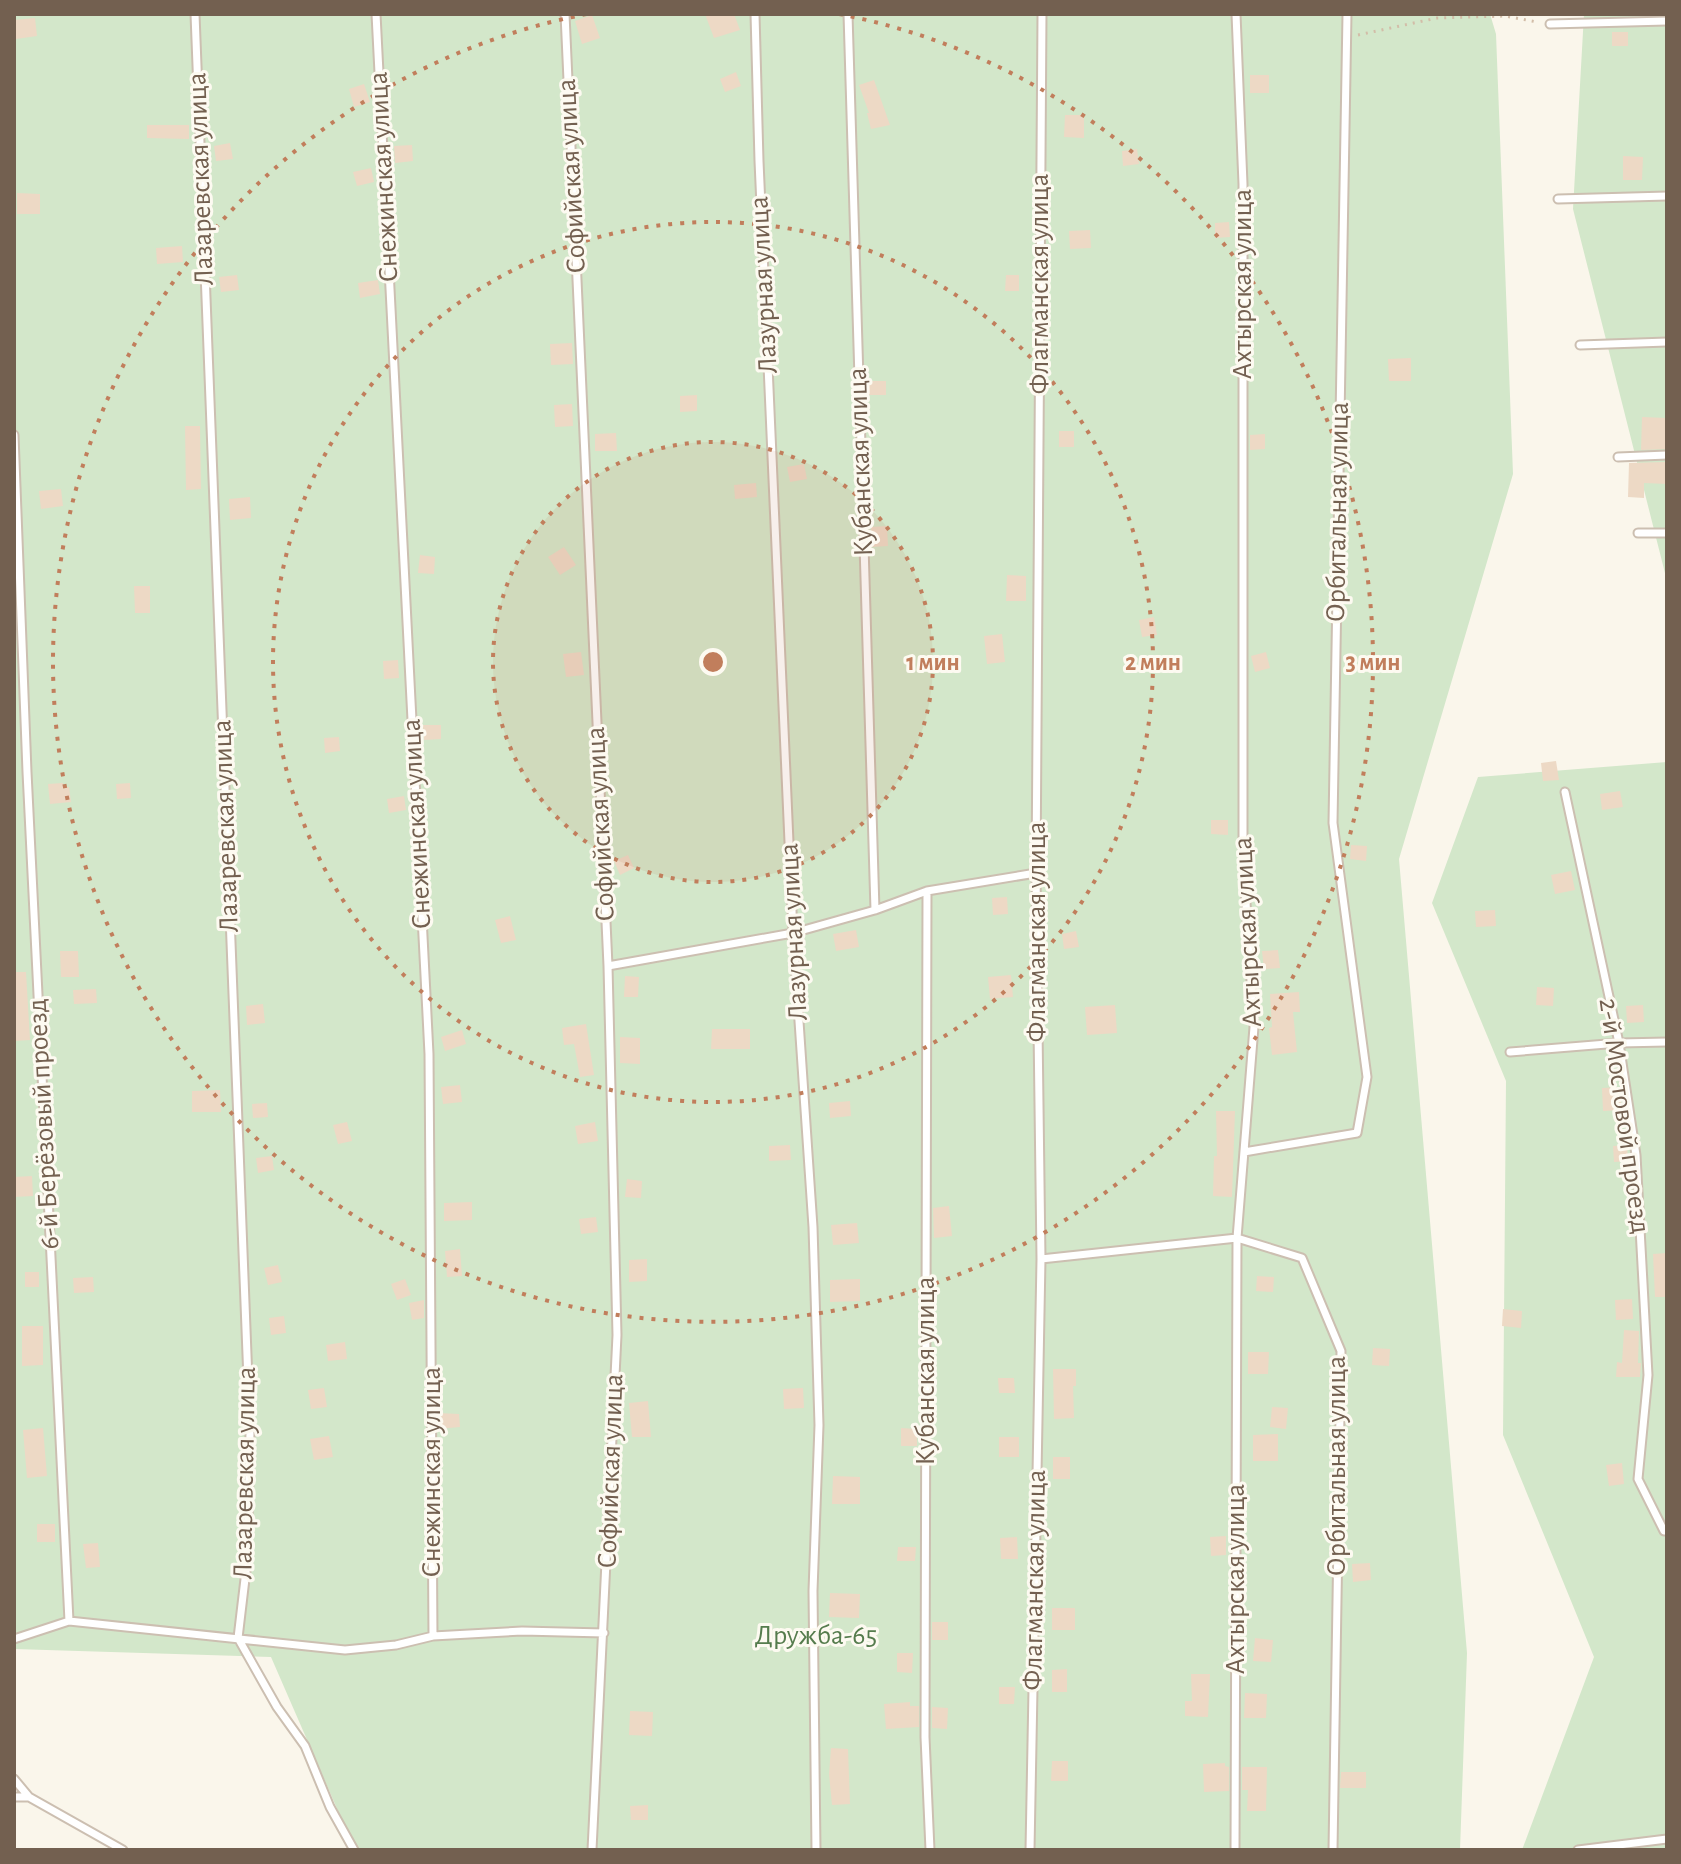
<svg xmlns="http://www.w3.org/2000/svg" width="1681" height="1864" font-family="'Alegreya Sans',sans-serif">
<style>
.green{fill:#d3e7ca}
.building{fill:#edd9c5}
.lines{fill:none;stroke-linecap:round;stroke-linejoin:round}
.lane-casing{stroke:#ccbfb1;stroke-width:11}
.path{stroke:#d2bda8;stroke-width:3;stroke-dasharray:2 6;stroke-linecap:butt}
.lane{stroke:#fff;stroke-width:7}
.ring{fill:none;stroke:#c17e5c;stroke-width:4;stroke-dasharray:4 8}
.labels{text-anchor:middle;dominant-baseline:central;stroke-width:6;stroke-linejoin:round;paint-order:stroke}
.street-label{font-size:28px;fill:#736050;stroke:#fdfaf1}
.park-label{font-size:28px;fill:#557c4d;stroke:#fdfaf1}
.centre{fill:#c17e5c;stroke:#fdfaf1;stroke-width:4}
.ring-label{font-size:24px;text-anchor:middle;font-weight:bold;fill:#c17e5c;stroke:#fdfaf1;stroke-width:6;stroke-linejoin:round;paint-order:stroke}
</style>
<rect width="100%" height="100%" fill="#faf6eb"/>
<path class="green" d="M14 14H1490L1496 34 1513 474 1399 859 1467 1653 1460 1850H355L271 1657 14 1649Z
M1584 14H1667V581L1573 209Z
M1667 762V1850H1522L1594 1657 1503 1435 1506 1081 1432 903 1478 777Z"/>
<path class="building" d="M705 14H734L740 30 714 38Z
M592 15 600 38 582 44 575 21Z
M35 18 37 36 16 39 14 20Z
M1612 32H1628V46H1612Z
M736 72 741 86 725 92 720 79Z
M1250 75H1269V93H1250Z
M874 80 890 125 871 129 867 113H869L859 85Z
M364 84 370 102 354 107 349 89Z
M1065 115H1084V138L1064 137Z
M147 125H189V139L147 138Z
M230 143 233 159 216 161 214 146Z
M412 145 413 161 395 163 394 146Z
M1137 149 1139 164 1123 166 1122 151Z
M1623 156 1643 157 1642 180H1623Z
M371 168 374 182 357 186 353 172Z
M17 193 40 194V214H17Z
M1229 222 1230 237 1215 238V223Z
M1090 230 1091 248 1070 249 1069 231Z
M182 246 183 262 157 264 156 248Z
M237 275 239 290 221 292 219 277Z
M1006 275H1019V291H1005Z
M378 280 380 294 360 298 358 283Z
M572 343 573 364 551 365 550 344Z
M1411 358V381H1389L1388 359Z
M869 381H886V395H869Z
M697 395V411L680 412V396Z
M572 404 573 426 555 427 554 405Z
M1642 417 1667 418V449L1641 450Z
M185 426H200L201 489 186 490Z
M1059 431H1074V447H1059Z
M616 433 617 451H595V434Z
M1265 434V449L1250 450V435Z
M1667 462V484L1644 483V498L1628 497 1629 463Z
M804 464 807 479 790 482 787 467Z
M756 483 757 497 735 499 734 485Z
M61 489 63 506 41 509 39 491Z
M250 497 251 518 230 520 229 499Z
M887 526 888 546 871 547V527Z
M564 547 576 565 560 575 548 557Z
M420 555 435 557 434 574 418 573Z
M1007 575 1026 576V601H1006Z
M134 586H150V613H135Z
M1154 617 1157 635 1142 637 1139 620Z
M1002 634 1005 662 987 664 984 636Z
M581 652 584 675 566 677 563 654Z
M1266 652 1270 668 1255 672 1251 656Z
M398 660 399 678 384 679 383 661Z
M423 725H441V739L424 740Z
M339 737 340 751 325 753 324 738Z
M1556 761 1559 780 1543 781 1541 763Z
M63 783V788L69 787 71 802 50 804 48 784Z
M130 783 131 798 117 799 116 784Z
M1620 791 1623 807 1602 810 1600 794Z
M404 796 406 810 389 813 387 799Z
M1211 820H1228V835L1211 834Z
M1351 845 1367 846 1366 861 1350 859Z
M628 855 634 868 620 875 614 861Z
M1571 871 1575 890 1555 894 1551 875Z
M1007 897 1008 914 993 915 992 898Z
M1495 910 1496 926 1476 927 1475 911Z
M510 916 516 940 501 943 495 920Z
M856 930 859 947 836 951 833 934Z
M1076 931 1079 947 1064 949 1062 934Z
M1278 950 1280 968 1264 969 1262 951Z
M60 951H78L79 977H61Z
M14 972H26L30 1040 14 1041Z
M1011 975 1013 997 990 999 988 977Z
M625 976 639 977 638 997H624Z
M1537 987 1554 988 1553 1006 1536 1005Z
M96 989 97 1003 74 1004 73 990Z
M1299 992 1300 1012H1293L1297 1052 1272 1055 1269 1028 1272 1027 1270 994Z
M263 1004 265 1023 247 1025 246 1006Z
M1115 1005 1117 1033 1087 1035 1085 1007Z
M1643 1005 1644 1022 1627 1023 1626 1006Z
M586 1024 594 1075 580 1077 574 1044 564 1045 562 1028Z
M712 1029H750V1049H711Z
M462 1030 466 1044 445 1051 441 1037Z
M620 1037 640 1038V1064L620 1063Z
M460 1085 462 1102 443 1104 441 1087Z
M1619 1087 1622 1110 1603 1111 1602 1088Z
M220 1090 221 1112H192V1091Z
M850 1101 851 1116 830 1118 829 1103Z
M267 1103 268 1117 253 1118 252 1104Z
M1216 1111H1235L1232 1197 1213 1196 1214 1156H1217Z
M347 1122 352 1141 338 1144 333 1125Z
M595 1122 598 1141 578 1144 575 1126Z
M790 1145 791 1160 769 1161V1146Z
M1627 1145 1628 1161 1614 1162 1613 1146Z
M272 1156 274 1170 258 1173 256 1158Z
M32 1176 33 1196 14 1197V1177Z
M627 1179 642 1181 641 1198 625 1197Z
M472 1202V1220L444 1221V1203Z
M949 1206 952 1236 934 1238 933 1208Z
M596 1217 598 1232 581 1234 579 1219Z
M857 1223 859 1243 833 1245 831 1225Z
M460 1249 462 1276 447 1277 445 1251Z
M1667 1253V1297H1655L1653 1254Z
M647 1259V1281L629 1282V1260Z
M278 1265 282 1282 268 1285 264 1268Z
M25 1272H39V1287H25Z
M1257 1276 1274 1277 1273 1292 1256 1291Z
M93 1277 94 1292 74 1293 73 1278Z
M405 1279 411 1295 397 1300 391 1284Z
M860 1279V1301L830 1302V1280Z
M1632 1299 1633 1319 1616 1320 1615 1300Z
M424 1300V1318L412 1320 409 1303Z
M1503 1309 1522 1311 1521 1328 1502 1326Z
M284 1316 286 1333 271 1335 269 1318Z
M22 1326H43V1365L22 1366Z
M1624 1330 1639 1331 1638 1363H1641L1640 1377H1616L1617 1362 1622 1363Z
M345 1342 347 1359 328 1361 326 1345Z
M1373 1348 1390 1349 1389 1366 1372 1365Z
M1248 1352H1269L1268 1374H1248Z
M1053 1369H1076V1386H1073L1074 1418 1054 1419Z
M998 1378H1014L1015 1393H999Z
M324 1388 327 1407 311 1409 308 1390Z
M803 1388 804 1408 784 1409 783 1389Z
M648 1401 651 1437H632L629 1403Z
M1272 1407 1288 1408 1286 1429 1270 1427Z
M438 1413 459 1414 460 1427 438 1429Z
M43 1428 47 1476 27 1478 23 1430Z
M901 1428 917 1429V1446H901Z
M1278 1434V1461H1253V1435Z
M329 1436 333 1457 314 1460 310 1439Z
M999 1437H1019V1457H999Z
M1053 1457H1070V1479H1053Z
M1622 1463 1624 1484 1609 1486 1606 1465Z
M833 1476 860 1477V1504H832Z
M37 1524H55V1542H37Z
M1226 1536V1555L1211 1556 1210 1537Z
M1017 1537 1018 1559H1001L1000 1538Z
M98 1543 100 1567 86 1568 83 1544Z
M898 1547H916L915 1561H897Z
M1370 1563 1371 1580 1353 1582 1352 1564Z
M830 1593 860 1594 859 1618 829 1617Z
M1052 1608H1075V1630H1052Z
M932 1622H948V1640H932Z
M1255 1638 1273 1640 1271 1662 1253 1661Z
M897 1653H913L912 1673 897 1672Z
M1067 1669V1692H1052V1670Z
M1191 1674H1210L1208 1717 1185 1716V1701H1192Z
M999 1687H1015L1014 1704H999Z
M1245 1693 1267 1694 1266 1718H1244Z
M910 1702V1706H919V1727L886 1729 884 1704Z
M932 1707 948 1708 947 1729 932 1728Z
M630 1711 653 1712 652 1736 629 1735Z
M831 1748 848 1749 850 1804 832 1805 829 1774Z
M1052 1761H1068V1781H1051Z
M1225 1763V1766L1229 1767V1791L1204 1792 1203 1764Z
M1242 1767H1267L1266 1811H1247L1248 1790H1242Z
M1341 1772H1366V1788H1340Z
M648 1805V1820H631L630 1806Z"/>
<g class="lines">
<defs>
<path id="lane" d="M195 14 250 1432 247 1562 238 1638 277 1707 305 1746 330 1807 354 1850
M376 14 429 1054 433 1636
M565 14 608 966 617 1335 592 1850
M755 14 759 161 793 933 813 1227 819 1425 813 1591 816 1850
M848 14 875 910
M1550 24 1667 21
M1558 199 1667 196
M1580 345 1667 342
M14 435 27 772 69 1621
M1618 457 1667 455
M1638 533H1667
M1565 792 1619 1043 1636 1155 1648 1375 1638 1479 1664 1531H1667
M927 891 925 1737 930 1850
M608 966 793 933 875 910 927 891 1036 873
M1510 1052 1619 1043 1667 1042
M1244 1152 1357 1133 1367 1077 1333 823 1347 14
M1041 1259 1237 1238 1302 1258 1341 1351 1333 1850
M14 1639 69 1621 345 1650 396 1645 433 1636 522 1631 604 1633
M14 1779 29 1797
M14 1797H29L123 1850
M1030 1850 1041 1259 1036 873 1042 14
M1235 1850 1237 1238 1254 1027 1243 856V184L1236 14
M1578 1850 1667 1839"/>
</defs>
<use href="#lane" class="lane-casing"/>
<path class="path" d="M1358 35 1437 18 1505 16 1537 22"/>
<use href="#lane" class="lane"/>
</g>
<circle cx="713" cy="662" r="220" fill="#c17e5c" fill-opacity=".12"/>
<g class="ring">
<circle cx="713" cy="662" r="220"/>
<circle cx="713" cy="662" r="440"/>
<path d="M839 14A660 660 0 1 1 587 14"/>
</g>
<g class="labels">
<g class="street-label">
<text transform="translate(572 176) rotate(-93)">Софийская улица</text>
<text transform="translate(384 177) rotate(-93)">Снежинская улица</text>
<text transform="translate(201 179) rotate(-92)">Лазаревская улица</text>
<text transform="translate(1040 284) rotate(-90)">Флагманская улица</text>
<text transform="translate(1243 284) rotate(-90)">Ахтырская улица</text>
<text transform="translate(764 285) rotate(-93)">Лазурная улица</text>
<text transform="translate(861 462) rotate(-92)">Кубанская улица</text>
<text transform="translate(1338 512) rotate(-89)">Орбитальная улица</text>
<text transform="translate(417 824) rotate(-93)">Снежинская улица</text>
<text transform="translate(601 824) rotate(-93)">Софийская улица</text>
<text transform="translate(226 826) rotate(-92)">Лазаревская улица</text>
<text transform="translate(794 932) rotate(-93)">Лазурная улица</text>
<text transform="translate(1037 932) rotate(-90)">Флагманская улица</text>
<text transform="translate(1248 932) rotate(-93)">Ахтырская улица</text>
<text transform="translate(1624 1116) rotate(82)">2-й Мостовой проезд</text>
<text transform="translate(44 1124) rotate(-93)">6-й Берёзовый проезд</text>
<text transform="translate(926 1371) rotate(-90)">Кубанская улица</text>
<text transform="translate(1337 1466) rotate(-90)">Орбитальная улица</text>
<text transform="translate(611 1471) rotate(-88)">Софийская улица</text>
<text transform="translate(432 1472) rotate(-90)">Снежинская улица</text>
<text transform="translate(245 1473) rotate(-89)">Лазаревская улица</text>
<text transform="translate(1236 1579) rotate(-90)">Ахтырская улица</text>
<text transform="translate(1035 1580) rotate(-89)">Флагманская улица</text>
</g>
<g class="park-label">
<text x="816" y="1636">Дружба-65</text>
</g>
</g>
<circle cx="713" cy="662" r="12" class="centre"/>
<g class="ring-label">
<text x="933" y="670">1 мин</text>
<text x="1153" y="670">2 мин</text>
<text x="1373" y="670">3 мин</text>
</g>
<rect width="1681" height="1864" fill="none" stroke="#736050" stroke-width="32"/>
</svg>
